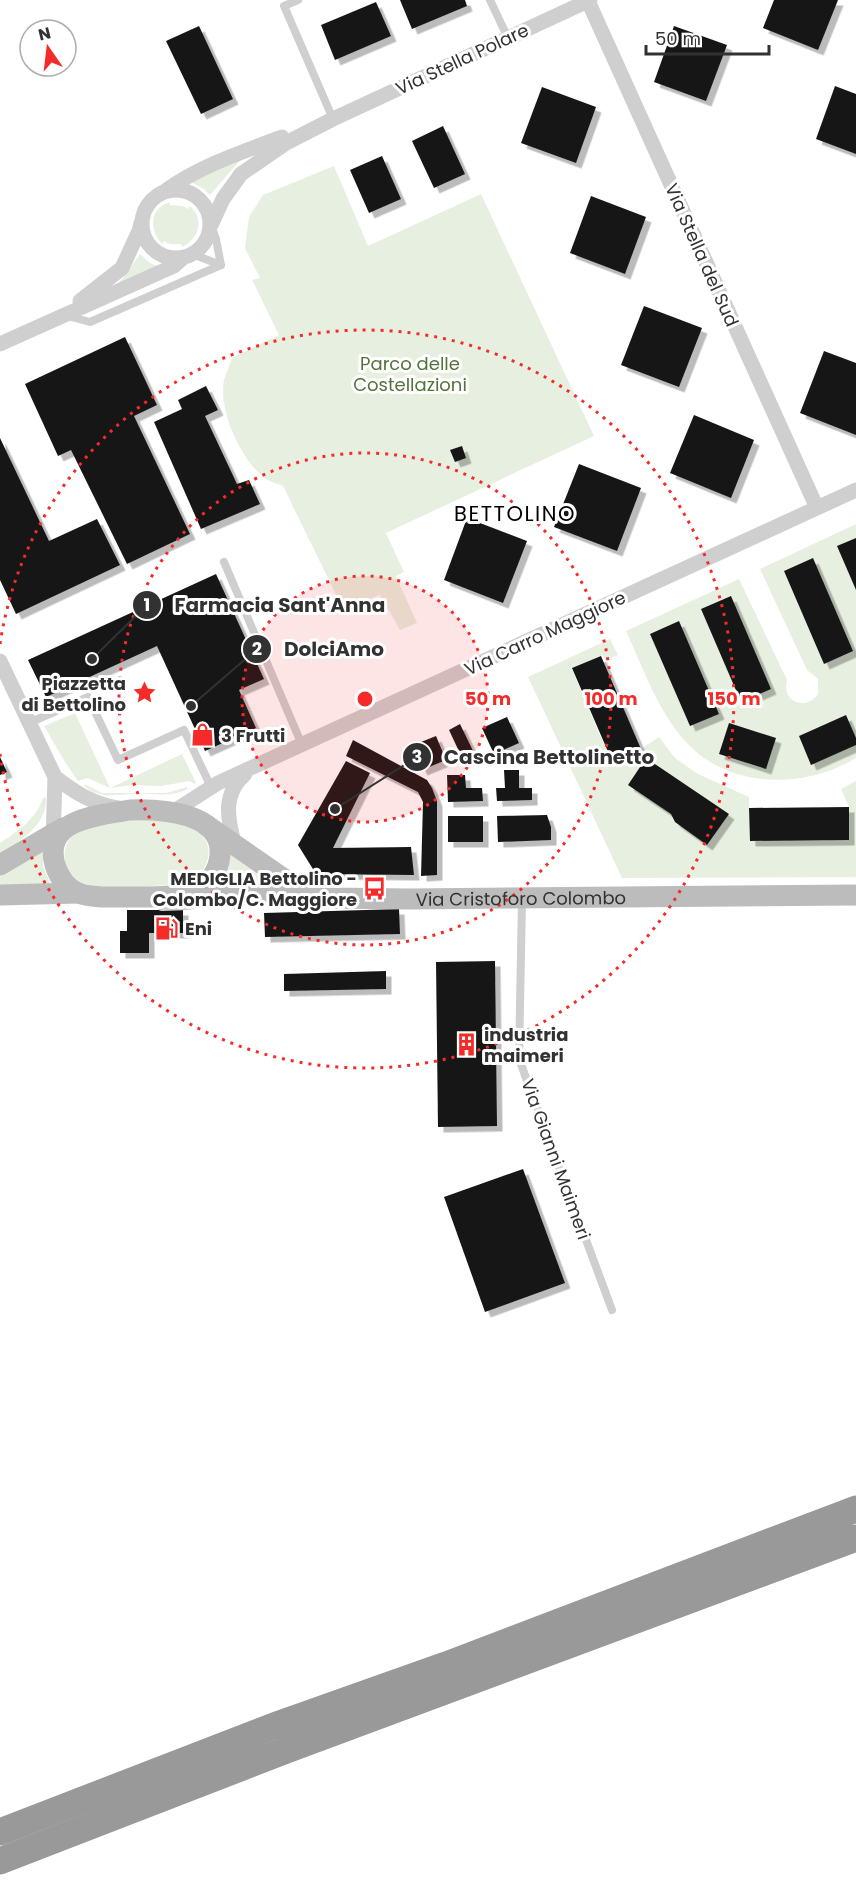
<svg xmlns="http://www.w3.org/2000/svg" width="856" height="1896" font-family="Poppins,sans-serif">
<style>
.green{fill:#e7f0e0}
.building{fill:#191919;filter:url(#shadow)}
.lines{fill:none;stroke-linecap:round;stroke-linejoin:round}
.lane{stroke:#cfcfcf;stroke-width:8}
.street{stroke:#cfcfcf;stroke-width:15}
.secondary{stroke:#bcbcbc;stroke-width:21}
.highway{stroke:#999;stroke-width:27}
.ring{fill:none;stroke:#f52b29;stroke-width:3;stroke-dasharray:3 6}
.labels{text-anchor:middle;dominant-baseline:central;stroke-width:6;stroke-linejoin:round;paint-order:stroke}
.street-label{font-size:18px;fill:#323232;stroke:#fff}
.park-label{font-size:18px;fill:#50743a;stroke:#fff}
.poi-label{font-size:18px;font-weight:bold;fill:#323232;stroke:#fff;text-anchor:start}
.quarter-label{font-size:21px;letter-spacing:1.5px;fill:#000;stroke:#fff}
.centre{fill:#f52b29;stroke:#fff;stroke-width:3}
.ring-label{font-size:18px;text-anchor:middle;font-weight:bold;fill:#f52b29;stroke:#fff;stroke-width:6;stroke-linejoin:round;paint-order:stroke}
.leader{fill:none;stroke:#323232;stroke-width:2}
.callout-dot{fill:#323232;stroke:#fff;stroke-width:2}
.mark-label{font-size:18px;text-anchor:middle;font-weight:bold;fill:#fff}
.callout-label{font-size:20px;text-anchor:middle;font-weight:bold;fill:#323232;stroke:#fff;stroke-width:6;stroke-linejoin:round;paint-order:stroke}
</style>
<defs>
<filter id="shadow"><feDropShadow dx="5.5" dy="5.5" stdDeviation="0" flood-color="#0004"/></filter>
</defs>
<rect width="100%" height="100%" fill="#fff"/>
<path class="green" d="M243 157 210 195 204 189 189 181Z
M334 166 368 246 481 194 594 436 386 533 404 572 396 576 417 623 400 630 380 595 343 609 283 486C278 484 271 482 266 479 241 461 218 410 224 380 226 373 230 365 232 358L279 335 252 280 260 278 245 248 249 217 263 195Z
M170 202V205L183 206 188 209 190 206C205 219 199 239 182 247L181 244H170L164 241 162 244C149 230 149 208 170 202Z
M140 254 150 263 161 268 111 291 123 278Z
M856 524V758C804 790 726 789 684 740 657 709 643 668 626 631L739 579 787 680C781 701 805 712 818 694V679L807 670 760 569Z
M610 639 618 655 605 660 603 655 572 669 611 761 641 749 659 737 675 758 698 774 749 797 750 841 849 840V807L841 789 856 781V877L622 878 528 677Z
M75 713 110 788 182 754 196 783 194 784 190 781 161 786 133 785 110 788 87 778 78 781 65 762 44 726Z
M85 784 102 793H166L187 787 188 789C169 798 153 793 133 794 122 794 111 797 100 794 94 793 89 790 84 786Z
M46 797C48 825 20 841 0 854V843C18 831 36 819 43 798Z
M128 817C153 820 220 820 207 861 204 872 195 879 184 882 162 887 100 891 80 882 71 878 66 869 65 861 60 825 102 824 128 817Z
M43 850V867L51 884 0 886V876Z
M229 851 284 884 222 882 220 880Z"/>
<path class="building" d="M400 0H465L467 6 412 29Z
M774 0H838L818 50 763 28Z
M376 2 391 36 335 60 321 25Z
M199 26 233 99 201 114 166 41Z
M674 26 727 45 706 101 654 82Z
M835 86 856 94V154L816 139Z
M542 87 596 107 576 163 521 143Z
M443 126 465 174 434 188 412 141Z
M382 156 401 199 369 213 350 170Z
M591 196 646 217 625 274 570 253Z
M644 306 702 328 679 387 621 365Z
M125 337 157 405 134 416 190 534 127 564 71 450 58 456 25 384Z
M824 351 856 363V435L800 413Z
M206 386 218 410 205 416 237 484 249 480 260 504 201 529 154 422 182 409 178 400Z
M694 415 754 440 731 498 670 473Z
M0 438 49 541 97 519 120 565 16 614 0 580Z
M462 446 466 458 455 462 450 450Z
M579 464 641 488 617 551 554 527Z
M467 518 527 541 503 603 444 580Z
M856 538V590L837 546Z
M813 558 853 651 824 664 784 571Z
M216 574 264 679 239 690 256 728 205 751 157 646 46 697 28 660Z
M731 596 771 689 741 702 701 609Z
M679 621 719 714 690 726 650 634Z
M601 656 641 749 612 761 572 668Z
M846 715 856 738V745L811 765 799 736Z
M507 717 519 743 494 754 482 728Z
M729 723 776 738 766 769 719 754Z
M460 724 476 757 464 762 449 730Z
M436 736 446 760 422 770 411 746Z
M353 740 427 780 432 788 437 801V875L421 876 423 802 418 792 346 756Z
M0 757 7 772 0 775Z
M646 758 729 814 707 845 675 822 671 814 628 785Z
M346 761 370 773 333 848 411 847 414 875 316 874 298 845Z
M504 770H519V788H532V800L497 801 496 788H505Z
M447 775H465L466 788H482L483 801 448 802Z
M849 807V840L750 841 749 808Z
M547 815 551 827V840L498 842 497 816Z
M448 816H483V842H448Z
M399 909 400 934 265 937 264 913Z
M127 910H183V933H149V953H120V931H127Z
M495 961 497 1126 438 1127 436 962Z
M386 971V989L284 991V974Z
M523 1169 565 1283 485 1312 444 1197Z"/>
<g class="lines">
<path class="lane" d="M298 0 284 6 333 119
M490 0 508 38
M211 225 216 239 221 265
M192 254 221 265
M68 316 90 322 221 265
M224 562 302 745
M29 723 88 697 118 760 184 730 211 787
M522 899 519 1059 612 1310
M162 907 189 906 202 900"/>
<path class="street" d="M588 1 817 508
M142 224a34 34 0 1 1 68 0a34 34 0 1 1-68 0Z
M165 191C200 166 242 152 282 137
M211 225 223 199 241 174 286 143 333 119 590 0
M80 301 122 268 139 231 141 223
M0 344 174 266 184 257
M0 661 55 777 53 841
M55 777C74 792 93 804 118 808
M171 813 218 783 856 490
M234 843C227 816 223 794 245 774"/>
<g class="secondary">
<path d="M130 810C160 809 224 812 220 855 216 901 161 897 127 897 113 897 91 898 78 893 66 888 59 877 55 865 42 819 99 815 130 810Z"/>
<path id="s1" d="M206 825 284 879 317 896 331 898 408 899 856 895"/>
<path d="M0 865 63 828"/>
<path d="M190 893 235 891 306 895"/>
<path d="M0 895 79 893"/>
</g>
<path class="highway" d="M0 1832 274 1726 446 1665 856 1509
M0 1861 284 1751 856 1538"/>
</g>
<circle cx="365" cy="699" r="123" fill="#f52b29" fill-opacity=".12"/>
<g class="ring">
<circle cx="365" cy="699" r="123"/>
<circle cx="365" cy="699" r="246"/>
<path d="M0 644A369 369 0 1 1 0 754"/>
</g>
<defs>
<symbol id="sight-bare" viewBox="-9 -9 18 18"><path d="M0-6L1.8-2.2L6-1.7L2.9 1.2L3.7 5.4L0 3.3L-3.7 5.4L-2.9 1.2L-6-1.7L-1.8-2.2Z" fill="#f52b29" stroke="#fff" stroke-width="2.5" paint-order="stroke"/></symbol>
<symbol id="shop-bare" viewBox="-9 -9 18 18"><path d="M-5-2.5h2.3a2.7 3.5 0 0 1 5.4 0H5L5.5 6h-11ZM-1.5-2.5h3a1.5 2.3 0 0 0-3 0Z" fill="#f52b29" stroke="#fff" stroke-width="2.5" paint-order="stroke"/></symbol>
<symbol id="bus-bare" viewBox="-9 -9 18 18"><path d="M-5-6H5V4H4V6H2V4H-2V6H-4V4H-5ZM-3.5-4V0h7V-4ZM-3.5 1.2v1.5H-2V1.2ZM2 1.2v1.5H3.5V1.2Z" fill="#f52b29" stroke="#fff" stroke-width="2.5" paint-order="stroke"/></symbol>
<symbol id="fuel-bare" viewBox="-9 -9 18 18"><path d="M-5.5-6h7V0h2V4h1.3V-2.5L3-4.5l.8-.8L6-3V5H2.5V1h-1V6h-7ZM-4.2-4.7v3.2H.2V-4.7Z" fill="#f52b29" stroke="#fff" stroke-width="2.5" paint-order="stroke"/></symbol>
<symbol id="building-bare" viewBox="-9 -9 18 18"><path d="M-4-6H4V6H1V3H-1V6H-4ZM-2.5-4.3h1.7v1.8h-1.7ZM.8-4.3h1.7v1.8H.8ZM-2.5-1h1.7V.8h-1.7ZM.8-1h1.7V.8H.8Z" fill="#f52b29" stroke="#fff" stroke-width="2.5" paint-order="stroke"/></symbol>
</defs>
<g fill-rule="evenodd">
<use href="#sight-bare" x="128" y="676" width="33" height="33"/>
<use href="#shop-bare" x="186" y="718" width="33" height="33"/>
<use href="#bus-bare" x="358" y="872" width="33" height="33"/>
<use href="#fuel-bare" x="150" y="912" width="33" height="33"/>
<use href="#building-bare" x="450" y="1028" width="33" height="33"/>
</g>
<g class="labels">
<g class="street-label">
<text transform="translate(462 59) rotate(-25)">Via Stella Polare</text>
<text transform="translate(702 255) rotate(66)">Via Stella del Sud</text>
<text transform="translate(545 633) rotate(-25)">Via Carro Maggiore</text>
<text stroke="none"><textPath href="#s1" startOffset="336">Via Cristoforo Colombo</textPath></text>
<text transform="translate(556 1159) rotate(70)">Via Gianni Maimeri</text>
</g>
<g class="park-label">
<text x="410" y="363">Parco delle<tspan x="410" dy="21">Costellazioni</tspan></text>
</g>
<g class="poi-label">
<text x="126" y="683" text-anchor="end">Piazzetta<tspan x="126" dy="21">di Bettolino</tspan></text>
<text x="221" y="735">3 Frutti</text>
<text x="357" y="878" text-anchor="end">MEDIGLIA Bettolino -<tspan x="357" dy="21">Colombo/C. Maggiore</tspan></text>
<text x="185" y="928">Eni</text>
<text x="484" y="1034">industria<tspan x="484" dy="21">maimeri</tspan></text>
</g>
<g class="quarter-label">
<text x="515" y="513">BETTOLINO</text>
</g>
</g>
<circle cx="365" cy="699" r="9" class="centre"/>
<g class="ring-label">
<text x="488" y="705">50 m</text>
<text x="611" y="705">100 m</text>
<text x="734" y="705">150 m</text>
</g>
<path class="leader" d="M92 659L147 605M191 706L257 649M335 809L417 757"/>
<g class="callout-dot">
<circle cx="92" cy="659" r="6"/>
<circle cx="191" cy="706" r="6"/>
<circle cx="335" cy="809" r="6"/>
<circle cx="147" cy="605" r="15"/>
<circle cx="257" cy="649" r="15"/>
<circle cx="417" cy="757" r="15"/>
</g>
<g class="mark-label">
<text x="147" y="611">1</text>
<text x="257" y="655">2</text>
<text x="417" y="763">3</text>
</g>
<g class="callout-label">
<text x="280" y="612">Farmacia Sant'Anna</text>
<text x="334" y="656">DolciAmo</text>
<text x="549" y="764">Cascina Bettolinetto</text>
</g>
<g transform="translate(48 48) rotate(346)"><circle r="28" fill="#ffffff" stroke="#adadad" stroke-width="1.5"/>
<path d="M0-4.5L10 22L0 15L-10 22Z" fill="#f52b29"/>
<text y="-9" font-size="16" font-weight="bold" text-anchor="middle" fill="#323232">N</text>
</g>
<path d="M646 45v9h123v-9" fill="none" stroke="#323232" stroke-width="3"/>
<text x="655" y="45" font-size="18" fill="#323232" stroke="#ffffff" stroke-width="4.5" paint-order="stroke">50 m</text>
</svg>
